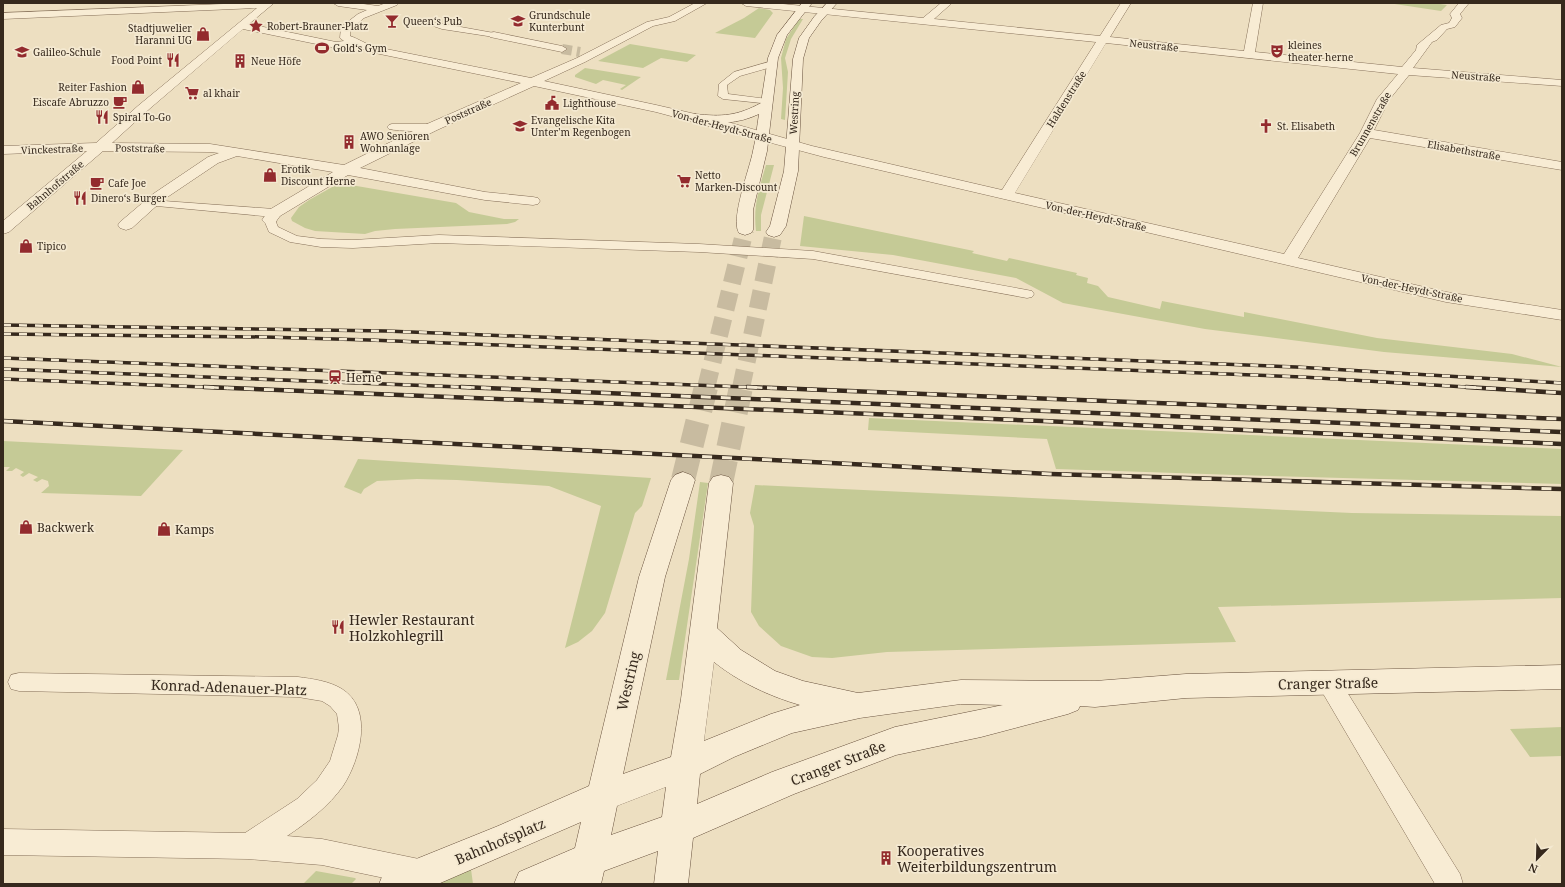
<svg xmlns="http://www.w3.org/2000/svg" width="1565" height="887" font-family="'Noto Serif',serif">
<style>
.green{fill:#c5ca96}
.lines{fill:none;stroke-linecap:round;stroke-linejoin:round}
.street-tunnel{stroke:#c8bba0;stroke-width:10;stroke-dasharray:10 5;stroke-linecap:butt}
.secondary-tunnel-far1{stroke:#c8bba0;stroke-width:18;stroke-dasharray:18 9;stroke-linecap:butt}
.secondary-tunnel{stroke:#c8bba0;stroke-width:24;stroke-dasharray:24 12;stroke-linecap:butt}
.lane-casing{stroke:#867059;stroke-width:1}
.street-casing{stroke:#867059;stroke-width:1}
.secondary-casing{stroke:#68513d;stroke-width:1}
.lane{fill:#f8ecd4;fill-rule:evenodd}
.street{fill:#f8ecd4;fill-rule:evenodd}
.secondary{fill:#f8ecd4;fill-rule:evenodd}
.rail-far1-casing{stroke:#36291d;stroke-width:3.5}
.rail-casing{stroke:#36291d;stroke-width:4.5}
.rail-far1{stroke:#f4e9d1;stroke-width:2.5;stroke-dasharray:8;stroke-linecap:butt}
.rail{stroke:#f4e9d1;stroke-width:3;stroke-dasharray:10;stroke-linecap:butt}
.labels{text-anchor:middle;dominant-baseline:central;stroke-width:3.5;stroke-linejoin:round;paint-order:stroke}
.far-poi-label{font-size:10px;fill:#36291d;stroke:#f4e9d1;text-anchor:start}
.far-street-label{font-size:10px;fill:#36291d;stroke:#f4e9d1}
.poi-label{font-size:12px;fill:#36291d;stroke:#f4e9d1;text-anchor:start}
.near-poi-label{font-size:14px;fill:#36291d;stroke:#f4e9d1;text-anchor:start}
.near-street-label{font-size:14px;fill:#36291d;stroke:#f4e9d1}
</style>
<rect width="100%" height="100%" fill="#eddfc1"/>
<path class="green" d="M1388 3H1433L1447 5 1441 11Z
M759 8 770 10 773 13 755 38 715 33 744 18Z
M799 19H803L791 39 785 58 788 72 785 120 781 119 783 88 781 58 786 39Z
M630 44 696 55 687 62 661 58 643 68 598 61Z
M585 68 641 77 622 90 620 89 626 85 603 80 596 84 575 77V75Z
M766 165H774L761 215V231H756C753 206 759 189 766 165Z
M345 184 456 203 469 212 504 219H519L515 222 507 224 395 229 375 231 365 234 315 231 305 228 292 221 291 218 299 207 309 200 334 186Z
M804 216 974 251 972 253 1007 261 1009 258 1077 273 1076 275 1088 278 1087 283 1098 286 1108 297 1160 309 1162 301 1244 317V312L1377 338 1512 354 1562 367 1384 352 1205 329 1063 303 1016 278 893 255 800 246Z
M869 418 1562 449V484L1236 475 1056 469 1047 439 868 430Z
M3 441 183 450 141 496 41 493 49 486 48 481 42 479 37 482 33 480 38 477 29 473 23 477 20 475 24 472 16 468 12 471H6L10 467H3Z
M358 459 651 478 642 506 635 513 605 613 592 631 578 642 565 648 601 506 549 486 457 480 417 479 377 481 364 489 361 494 344 487Z
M700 482 708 483 679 680H666L689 559Z
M755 485 1352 513 1562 516V598L1218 607 1236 642 887 652 832 658 812 657 781 646 759 626 751 612 754 526 750 513Z
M1562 727V756L1530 757 1510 729Z
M471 869 473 884H435Z
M316 871 355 878 356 879 351 884H303Z"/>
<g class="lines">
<path class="street-tunnel" d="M562 49 580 52"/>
<path class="secondary-tunnel-far1" d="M706 388 745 230
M741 388 774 232"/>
<path class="secondary-tunnel" d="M683 480 706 387
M721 483 741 387"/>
<defs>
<path id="lane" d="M433 22 494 33 498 35 494 37 442 29 433 26Z
M772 61 775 62 776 64 775 66 740 76 727 85 728 94 767 99 772 102 770 104 723 99 718 96 719 84 734 72Z
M392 124H432L437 127C431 133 398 131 389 129L387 127 389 125Z
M150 200 274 209 278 210 280 213 278 216 274 217 146 205 144 203 146 201Z
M270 216 274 217 278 227 297 236 321 239 353 240 439 235 699 244 813 251 1027 290 1032 291 1034 294 1032 297 1027 298 813 259 699 252 439 243 353 248 321 247 290 242 269 232 264 220 266 217Z
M19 673 298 677C313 679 329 681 342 689 374 709 360 760 343 786 329 806 308 822 287 836L322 839 419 859 428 863 432 872 428 881 422 884H413L322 865 248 859 3 855V829L245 833 297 799 317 780 330 761 338 735 339 728 337 714 330 706 322 701 298 697 19 691 11 689 8 682 11 675Z
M1329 674 1337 676 1460 874 1463 884H1435L1321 690 1318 683 1321 676Z"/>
<path id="street" d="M248 3H274L249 24 336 42 344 41 340 38 341 27 358 14 367 10 338 6 333 3H356L378 6 386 3H399L397 5 364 18 350 30V36C359 39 365 44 376 47L531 78 577 58 647 22 669 17 695 3H707L675 21 653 26 585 62 544 81 656 105 717 119 812 146 1002 190 1096 42 746 6 741 3H773L923 18 941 3H952L934 19 1100 36 1121 3H1131L1110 37 1244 51 1253 3H1263L1255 52 1402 67 1416 50 1417 45 1441 25 1449 23 1452 18 1450 14 1459 3H1469L1460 14 1462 18 1455 27 1447 29 1437 40 1432 42 1413 68 1562 80V86L1409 75 1389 100 1374 130 1562 162V170L1370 138 1298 258 1446 292 1562 310V320L1446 302 824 157 656 112 534 86 437 130 360 168 485 192 533 197 538 198 540 201 538 204 533 205 485 200 348 175 280 216 275 223 270 225 265 223 262 220 269 210 333 172 237 156 218 163 163 200 132 228 126 230 120 228 118 225 120 222 153 194 208 157 219 153 210 152 103 151 9 232 3 234V221L87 151 3 154V146L96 143 139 105 257 8 3 19V13ZM243 29 336 48 354 46 375 53 521 83 427 124 344 165 210 144 112 143 147 111ZM1106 43 1398 74 1377 99 1360 133 1284 254 1015 193Z
M494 32 562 46 567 49 562 52 490 37 489 35 490 33Z"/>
<path id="secondary" d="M802 3H812L787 35 778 58 767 151 753 210V230L751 233 745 235 739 233C730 219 750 168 753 151 756 139 757 126 759 114 738 124 718 124 695 122L691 121 689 118 691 115 695 114C722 117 737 116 761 103L768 58 777 35Z
M827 3H837L821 21 809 38 803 59 798 171 786 226 780 235 774 237 768 235 766 232 770 226 784 171 793 59 799 38 814 17Z
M683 472 691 475 695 480 665 577 623 774 671 757 681 699 709 483 713 477 721 475 729 477 733 483 717 628 741 650 775 671 803 681 858 693 961 680 1095 681 1186 674 1562 665V689L1186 698 1095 707 1080 706 1078 710 1068 714 981 737 896 755 794 794 693 838 688 884H654L658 851 604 871 601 884H514L519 872 575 848 581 822 438 884H379L384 872 498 826 589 786 639 577 671 480 675 475ZM714 662C739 682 769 696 800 705L771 714 704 741ZM961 704 1003 705 895 727 772 772 697 804 700 774 734 757 792 733 860 718ZM666 787 662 817 611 835 617 806Z"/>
</defs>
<use href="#lane" class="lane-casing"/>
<use href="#street" class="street-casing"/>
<use href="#secondary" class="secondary-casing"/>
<use href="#lane" class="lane"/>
<use href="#street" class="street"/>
<use href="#secondary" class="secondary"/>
<defs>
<path id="rail-far1" d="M3 325 386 331 1296 367 1562 383
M3 334 265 337 369 340 1302 377 1482 388
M3 358 772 388
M3 369 486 388
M3 379 228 388"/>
<path id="rail" d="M204 387 1043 421 1562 444
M461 387 1562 432
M747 387 1562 419
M1466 387 1562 393
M3 421 1050 474 1562 489"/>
</defs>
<use href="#rail-far1" class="rail-far1-casing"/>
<use href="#rail" class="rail-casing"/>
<use href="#rail-far1" class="rail-far1"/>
<use href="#rail" class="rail"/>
</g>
<defs>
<symbol id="bar-bare" viewBox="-9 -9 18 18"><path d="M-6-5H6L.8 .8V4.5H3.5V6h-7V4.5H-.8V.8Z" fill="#932b2e" stroke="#f4e9d1" stroke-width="2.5" paint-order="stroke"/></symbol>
<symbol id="school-bare" viewBox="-9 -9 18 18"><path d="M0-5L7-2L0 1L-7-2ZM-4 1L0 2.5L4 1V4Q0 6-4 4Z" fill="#932b2e" stroke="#f4e9d1" stroke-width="2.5" paint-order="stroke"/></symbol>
<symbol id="sight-bare" viewBox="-9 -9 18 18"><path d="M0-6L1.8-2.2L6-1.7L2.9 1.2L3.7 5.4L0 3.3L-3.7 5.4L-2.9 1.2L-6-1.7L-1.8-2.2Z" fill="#932b2e" stroke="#f4e9d1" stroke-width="2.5" paint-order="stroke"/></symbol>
<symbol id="shop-bare" viewBox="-9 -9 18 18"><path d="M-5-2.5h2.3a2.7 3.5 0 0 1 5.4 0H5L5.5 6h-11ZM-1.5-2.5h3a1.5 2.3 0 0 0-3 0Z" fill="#932b2e" stroke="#f4e9d1" stroke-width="2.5" paint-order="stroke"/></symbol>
<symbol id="stadium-bare" viewBox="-9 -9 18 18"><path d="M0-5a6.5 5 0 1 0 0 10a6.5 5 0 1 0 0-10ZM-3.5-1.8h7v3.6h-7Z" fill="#932b2e" stroke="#f4e9d1" stroke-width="2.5" paint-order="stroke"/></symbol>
<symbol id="theatre-bare" viewBox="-9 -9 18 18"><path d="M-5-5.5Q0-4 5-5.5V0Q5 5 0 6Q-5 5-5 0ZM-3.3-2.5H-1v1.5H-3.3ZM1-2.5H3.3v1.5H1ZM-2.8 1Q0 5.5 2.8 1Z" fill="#932b2e" stroke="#f4e9d1" stroke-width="2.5" paint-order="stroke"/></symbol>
<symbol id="restaurant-bare" viewBox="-9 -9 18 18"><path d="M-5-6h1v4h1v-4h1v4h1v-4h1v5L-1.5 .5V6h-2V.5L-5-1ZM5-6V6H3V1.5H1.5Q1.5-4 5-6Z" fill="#932b2e" stroke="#f4e9d1" stroke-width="2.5" paint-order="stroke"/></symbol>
<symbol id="building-bare" viewBox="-9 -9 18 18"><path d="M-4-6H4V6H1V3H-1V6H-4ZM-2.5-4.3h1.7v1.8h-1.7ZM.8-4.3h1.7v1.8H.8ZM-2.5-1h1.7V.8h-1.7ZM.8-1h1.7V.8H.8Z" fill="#932b2e" stroke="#f4e9d1" stroke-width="2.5" paint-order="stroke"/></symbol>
<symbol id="supermarket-bare" viewBox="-9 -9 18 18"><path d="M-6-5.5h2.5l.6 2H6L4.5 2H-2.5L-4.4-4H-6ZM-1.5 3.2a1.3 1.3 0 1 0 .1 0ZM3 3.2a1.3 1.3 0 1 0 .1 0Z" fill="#932b2e" stroke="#f4e9d1" stroke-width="2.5" paint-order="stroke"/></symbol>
<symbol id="cafe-bare" viewBox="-9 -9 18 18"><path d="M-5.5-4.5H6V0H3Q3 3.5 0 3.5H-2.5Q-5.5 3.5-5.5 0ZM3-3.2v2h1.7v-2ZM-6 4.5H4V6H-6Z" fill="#932b2e" stroke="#f4e9d1" stroke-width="2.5" paint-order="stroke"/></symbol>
<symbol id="civic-bare" viewBox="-9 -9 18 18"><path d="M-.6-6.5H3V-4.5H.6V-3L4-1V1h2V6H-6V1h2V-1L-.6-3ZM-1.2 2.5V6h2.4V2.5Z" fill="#932b2e" stroke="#f4e9d1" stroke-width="2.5" paint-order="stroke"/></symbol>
<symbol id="church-bare" viewBox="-9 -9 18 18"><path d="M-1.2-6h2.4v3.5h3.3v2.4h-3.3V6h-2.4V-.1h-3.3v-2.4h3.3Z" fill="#932b2e" stroke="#f4e9d1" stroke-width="2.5" paint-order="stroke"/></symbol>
<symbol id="station-bare" viewBox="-9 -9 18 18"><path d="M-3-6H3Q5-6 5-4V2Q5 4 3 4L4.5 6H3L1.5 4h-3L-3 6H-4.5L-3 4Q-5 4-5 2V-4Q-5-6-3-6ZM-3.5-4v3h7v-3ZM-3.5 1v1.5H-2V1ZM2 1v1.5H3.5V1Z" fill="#932b2e" stroke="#f4e9d1" stroke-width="2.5" paint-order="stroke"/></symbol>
</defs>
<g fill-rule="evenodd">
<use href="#bar-bare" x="382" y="11" width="20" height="20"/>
<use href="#school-bare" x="508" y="11" width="20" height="20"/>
<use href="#sight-bare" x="246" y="16" width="20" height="20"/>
<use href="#shop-bare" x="193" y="24" width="20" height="20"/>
<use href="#stadium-bare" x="312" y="38" width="20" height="20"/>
<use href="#theatre-bare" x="1267" y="41" width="20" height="20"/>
<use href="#school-bare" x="12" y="42" width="20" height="20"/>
<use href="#restaurant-bare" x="163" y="50" width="20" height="20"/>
<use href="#building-bare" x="230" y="51" width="20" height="20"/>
<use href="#shop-bare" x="128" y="77" width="20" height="20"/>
<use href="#supermarket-bare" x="182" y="83" width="20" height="20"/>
<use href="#cafe-bare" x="110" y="92" width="20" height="20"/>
<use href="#civic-bare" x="542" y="93" width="20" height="20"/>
<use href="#restaurant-bare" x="92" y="107" width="20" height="20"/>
<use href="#school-bare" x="510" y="116" width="20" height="20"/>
<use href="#church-bare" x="1256" y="116" width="20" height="20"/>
<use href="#building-bare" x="339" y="132" width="20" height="20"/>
<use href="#shop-bare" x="260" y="165" width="20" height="20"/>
<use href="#supermarket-bare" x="674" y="171" width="20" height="20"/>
<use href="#cafe-bare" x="87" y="173" width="20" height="20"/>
<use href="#restaurant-bare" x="70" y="188" width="20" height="20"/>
<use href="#shop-bare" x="16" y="236" width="20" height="20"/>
<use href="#station-bare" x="325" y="367" width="20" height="20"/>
<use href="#shop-bare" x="16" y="517" width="20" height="20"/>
<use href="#shop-bare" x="154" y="519" width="20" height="20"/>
<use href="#restaurant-bare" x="328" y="617" width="20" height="20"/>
<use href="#building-bare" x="876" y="848" width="20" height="20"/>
</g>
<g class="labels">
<g class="far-poi-label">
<text x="529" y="15">Grundschule<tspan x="529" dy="12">Kunterbunt</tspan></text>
<text x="403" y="21">Queen‘s Pub</text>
<text x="267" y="26">Robert-Brauner-Platz</text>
<text x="192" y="28" text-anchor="end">Stadtjuwelier<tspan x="192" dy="12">Haranni UG</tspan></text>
<text x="1288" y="45">kleines<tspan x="1288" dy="12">theater herne</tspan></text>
<text x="333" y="48">Gold‘s Gym</text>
<text x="33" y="52">Galileo-Schule</text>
<text x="162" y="60" text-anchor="end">Food Point</text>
<text x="251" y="61">Neue Höfe</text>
<text x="127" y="87" text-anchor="end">Reiter Fashion</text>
<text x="203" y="93">al khair</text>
<text x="109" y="102" text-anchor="end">Eiscafe Abruzzo</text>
<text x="563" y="103">Lighthouse</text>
<text x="113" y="117">Spiral To-Go</text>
<text x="531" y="120">Evangelische Kita<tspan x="531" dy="12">Unter'm Regenbogen</tspan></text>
<text x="1277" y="126">St. Elisabeth</text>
<text x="360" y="136">AWO Senioren<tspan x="360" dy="12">Wohnanlage</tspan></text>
<text x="281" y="169">Erotik<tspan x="281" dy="12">Discount Herne</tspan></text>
<text x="695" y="175">Netto<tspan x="695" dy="12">Marken-Discount</tspan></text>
<text x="108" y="183">Cafe Joe</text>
<text x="91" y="198">Dinero‘s Burger</text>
<text x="37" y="246">Tipico</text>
</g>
<g class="far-street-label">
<text transform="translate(1154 45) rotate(6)">Neustraße</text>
<text transform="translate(1476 76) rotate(4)">Neustraße</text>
<text transform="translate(1066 99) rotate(-58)">Haldenstraße</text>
<text transform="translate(468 111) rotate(-24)">Poststraße</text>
<text transform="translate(794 113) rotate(-87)">Westring</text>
<text transform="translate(1370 124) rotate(-60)">Brunnenstraße</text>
<text transform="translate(722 126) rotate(15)">Von-der-Heydt-Straße</text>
<text transform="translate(140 148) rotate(1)">Poststraße</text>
<text transform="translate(52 149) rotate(-2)">Vinckestraße</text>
<text transform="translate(1464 150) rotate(10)">Elisabethstraße</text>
<text transform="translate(55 185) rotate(-40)">Bahnhofstraße</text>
<text transform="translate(1096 216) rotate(13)">Von-der-Heydt-Straße</text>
<text transform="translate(1412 288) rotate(12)">Von-der-Heydt-Straße</text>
</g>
<g class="poi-label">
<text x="346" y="377">Herne</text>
<text x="37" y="527">Backwerk</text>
<text x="175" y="529">Kamps</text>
</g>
<g class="near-poi-label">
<text x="349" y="619">Hewler Restaurant<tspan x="349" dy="16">Holzkohlegrill</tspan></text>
<text x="897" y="850">Kooperatives<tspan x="897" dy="16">Weiterbildungszentrum</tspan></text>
</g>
<g class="near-street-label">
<text transform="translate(628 681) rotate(-77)">Westring</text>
<text transform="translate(1328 683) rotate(-1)">Cranger Straße</text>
<text transform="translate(229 687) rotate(2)">Konrad-Adenauer-Platz</text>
<text transform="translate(838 763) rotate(-21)">Cranger Straße</text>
<text transform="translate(500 841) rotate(-23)">Bahnhofsplatz</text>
</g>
</g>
<rect width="1565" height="887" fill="none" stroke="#36291d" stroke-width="8"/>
<g transform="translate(1537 859) rotate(203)" stroke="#f4e9d1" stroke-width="3" paint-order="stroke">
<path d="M0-3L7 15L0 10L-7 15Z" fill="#36291d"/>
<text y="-6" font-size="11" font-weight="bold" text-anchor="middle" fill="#36291d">N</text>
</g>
</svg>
